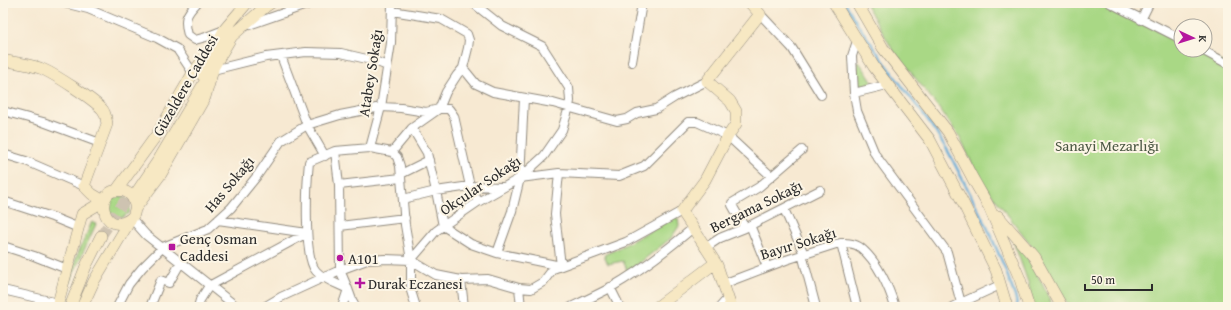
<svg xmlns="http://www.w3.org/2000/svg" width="1231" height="310" font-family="'Gentium Book Plus',serif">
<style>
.green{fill:#a9d885;stroke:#6a8258}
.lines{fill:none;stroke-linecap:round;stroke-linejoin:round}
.stream{stroke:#5eaad7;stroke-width:2.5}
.secondary-tunnel{stroke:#cec3b1;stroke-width:11;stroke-dasharray:11 5.5;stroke-linecap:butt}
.street-casing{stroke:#918a7e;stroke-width:10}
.secondary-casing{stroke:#918a7e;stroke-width:12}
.street{stroke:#fff;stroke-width:8}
.secondary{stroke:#f7e8c3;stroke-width:11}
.poi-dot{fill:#b5179e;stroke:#fcf5e5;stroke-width:1.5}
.labels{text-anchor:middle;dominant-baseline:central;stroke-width:4;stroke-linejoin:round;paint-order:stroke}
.street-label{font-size:15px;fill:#2b2b2b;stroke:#fcf5e5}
.park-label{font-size:15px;fill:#4a5642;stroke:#fcf5e5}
.poi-label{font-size:15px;fill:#2b2b2b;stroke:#fcf5e5;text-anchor:start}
</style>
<rect width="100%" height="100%" fill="#fcf5e5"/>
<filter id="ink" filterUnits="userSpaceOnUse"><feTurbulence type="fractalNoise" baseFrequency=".025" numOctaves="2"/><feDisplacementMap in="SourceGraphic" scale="8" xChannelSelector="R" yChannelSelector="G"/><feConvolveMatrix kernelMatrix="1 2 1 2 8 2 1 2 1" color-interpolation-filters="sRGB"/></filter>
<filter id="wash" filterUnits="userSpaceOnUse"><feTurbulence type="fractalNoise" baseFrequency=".012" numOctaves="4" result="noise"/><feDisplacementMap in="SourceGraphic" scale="16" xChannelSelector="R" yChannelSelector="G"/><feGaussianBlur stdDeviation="0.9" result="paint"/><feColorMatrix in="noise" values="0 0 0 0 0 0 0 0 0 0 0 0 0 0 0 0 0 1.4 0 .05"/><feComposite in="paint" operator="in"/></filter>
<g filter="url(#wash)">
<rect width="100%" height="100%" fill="#f7e9d2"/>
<path class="green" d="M865 3H1106L1181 42V50H1198L1228 65V307H1069L1035 250 979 178 959 136 932 99 893 50Z
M857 62H859L873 82 856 87Z
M116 196C128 195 131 203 129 213L119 219 111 216 108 203 112 198Z
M675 217 678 219 679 226 671 238 628 272 623 261 608 264 604 255 621 247Z
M92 222 96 224 65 292 76 258Z
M1013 240C1033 262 1041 281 1053 307H1033L1029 285Z"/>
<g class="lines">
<path class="stream" d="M845 3 858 25 892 73 933 127 949 153 987 227 1004 266 1016 299 1017 307"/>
</g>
</g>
<g filter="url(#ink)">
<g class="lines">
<path class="secondary-tunnel" d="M101 236 132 190"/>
<defs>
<path id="street" d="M64 3 88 9 157 38 177 49 193 73
M197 3C185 15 184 20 188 35L195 40 206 37 224 30
M1110 3 1181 39
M392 11 441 19 467 34 469 40 468 48 463 68 457 75 446 92 439 109 412 128 392 152
M760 14 792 48 821 95
M1141 20 1148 6 1147 3
M246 26 312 3
M857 41 852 56 854 93 857 111 875 154 882 164 947 252 961 303
M1202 50 1228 64
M281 56 307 125 325 156
M632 62 642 3
M463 68 476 84 493 92 553 103 617 121 627 119 637 113 656 109 675 97 707 81
M213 70 266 57 306 52 341 53 375 61 387 66
M854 93 887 85
M3 111 43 122 100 143
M412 128 427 153 436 191 443 226 471 244 497 253 561 266 555 214 559 173
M370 148 381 107 391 43 392 3
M335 151 339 185 340 270 348 289 342 307
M3 154 26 161 84 186
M401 174 429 160
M520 178 559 173 619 176 644 166 688 122H697L728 136 771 176
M339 185 401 178
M403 199 436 191 470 186 502 187
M3 201 52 217 79 228
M784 209 804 254
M131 218 146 235 237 307
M218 220 307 233
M750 225 767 267
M340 226 405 218
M745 228 732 205V203L759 187 802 150
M841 243 857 307
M3 246 34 256 67 269
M705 248 720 238 745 228 820 190
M497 253 512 211 520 178 524 98
M802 254 816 307
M411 260 436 231 443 226 478 202 520 178 544 156 562 130 569 107 570 101 569 88 542 46 502 26 473 3
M461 280 464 307
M723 284 786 260 836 244C844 242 855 243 861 248 877 261 889 287 895 307
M610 287 620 307
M519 288 521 307
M3 290 58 303
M117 307 129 284 142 268 163 247 208 229 231 208 257 176 281 141 307 125 340 115 381 107 401 108 426 112 439 109H449L454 116 470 186 478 202
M150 307 161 280 169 283 181 262
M198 307 200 300 209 286 307 233
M264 307 281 297 340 270 367 260 385 259 411 260 436 275 461 280 488 279 519 288 531 289 543 282 553 269 626 242 682 211
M356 307 352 300 348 289C338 284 324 280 316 271 303 257 307 182 309 162L335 151 370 148 392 152 397 157 400 166 405 225 411 260V291L416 307
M571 307C584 301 597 295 610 288 640 271 667 250 693 228
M720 307 728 298
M952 307 1000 285"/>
<path id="secondary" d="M834 3 874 67 930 140 961 199 996 270 1007 307
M857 3 883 48 948 132 973 179 989 207 1020 279 1029 307
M3 60C15 63 28 64 40 68 53 73 93 99 102 109 106 113 106 119 107 124L84 186 92 194 104 201 82 214 57 307
M202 75 224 30 247 3
M116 191 158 133 193 73 207 54
M136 193 159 159 232 36 265 7 271 3
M998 216 1034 257 1062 307
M131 218C101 241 92 183 124 191 130 193 134 199 135 205
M70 307 86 266 101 236
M82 307 94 281 134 214 135 209 161 174 205 97 213 70
M657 307 715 263
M731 307 717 265 682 211 705 180 728 136 736 124V111L730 101 707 81 760 14 750 3"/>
</defs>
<use href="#street" class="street-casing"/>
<use href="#secondary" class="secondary-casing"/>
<use href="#street" class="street"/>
<use href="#secondary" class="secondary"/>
</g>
</g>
<g class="poi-dot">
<rect x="168" y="243" width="8" height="8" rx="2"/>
<circle cx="340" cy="258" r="4"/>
<path d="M358 277h4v4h4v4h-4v4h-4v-4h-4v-4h4z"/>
</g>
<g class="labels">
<g class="street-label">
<text transform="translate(370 73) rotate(-81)">Atabey Sokağı</text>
<text transform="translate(185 85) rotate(-60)">Güzeldere Caddesi</text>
<text transform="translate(229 184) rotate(-50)">Has Sokağı</text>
<text transform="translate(480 185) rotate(-34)">Okçular Sokağı</text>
<text transform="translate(756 206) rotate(-26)">Bergama Sokağı</text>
<text transform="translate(798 243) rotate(-17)">Bayır Sokağı</text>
</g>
<g class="park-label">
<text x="1107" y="145">Sanayi Mezarlığı</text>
</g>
<g class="poi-label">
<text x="180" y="238">Genç Osman<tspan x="180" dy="17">Caddesi</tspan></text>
<text x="348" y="258">A101</text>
<text x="368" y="283">Durak Eczanesi</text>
</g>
</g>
<rect width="1231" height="310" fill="none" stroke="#fcf5e5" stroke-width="16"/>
<g transform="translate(1193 38) rotate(94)"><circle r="19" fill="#fcf5e5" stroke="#a8a49b"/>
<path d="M0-3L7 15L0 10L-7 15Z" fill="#b5179e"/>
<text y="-6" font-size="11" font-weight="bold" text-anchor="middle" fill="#2b2b2b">K</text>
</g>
<path d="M1085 284v6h67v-6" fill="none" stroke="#2b2b2b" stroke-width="2"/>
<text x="1091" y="284" font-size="12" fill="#2b2b2b" stroke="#fcf5e5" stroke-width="3" paint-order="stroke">50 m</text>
</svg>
